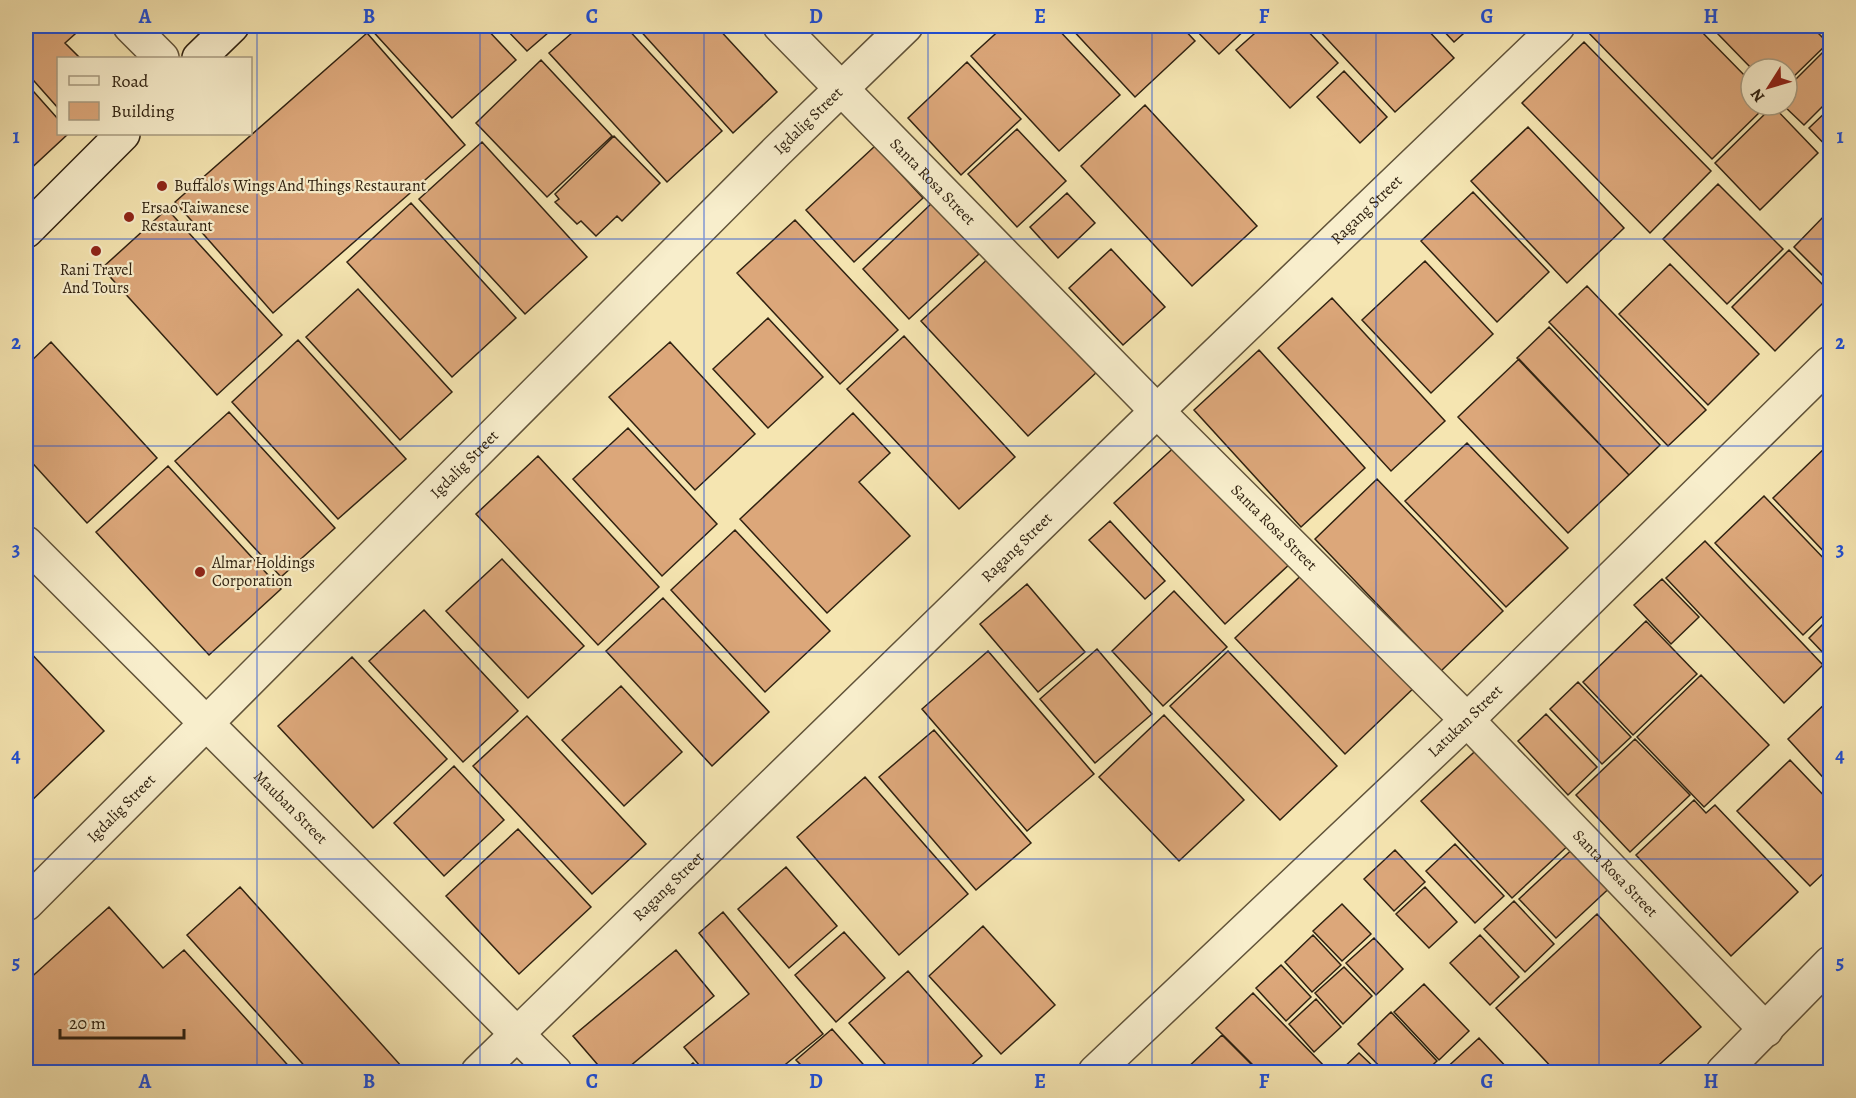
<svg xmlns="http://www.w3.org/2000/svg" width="1856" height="1098" font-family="Alegreya,serif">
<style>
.building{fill:#dca77a;stroke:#302211;stroke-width:1.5}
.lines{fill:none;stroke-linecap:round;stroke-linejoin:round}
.minor-casing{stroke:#615339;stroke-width:36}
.tertiary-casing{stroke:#615339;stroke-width:36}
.secondary-casing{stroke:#302211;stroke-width:36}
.minor{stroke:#f8eecc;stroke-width:33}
.tertiary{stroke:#f8eecc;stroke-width:33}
.secondary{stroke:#f8eecc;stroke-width:33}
.grid{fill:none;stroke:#1d4ed8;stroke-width:1.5;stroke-opacity:0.55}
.poi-dot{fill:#8f2418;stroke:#f8eecc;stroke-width:2}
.labels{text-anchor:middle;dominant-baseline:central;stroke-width:4.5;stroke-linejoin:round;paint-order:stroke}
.street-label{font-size:16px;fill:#302211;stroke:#f8eecc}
.poi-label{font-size:16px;fill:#302211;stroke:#f8eecc;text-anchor:start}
.neatline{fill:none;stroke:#1d4ed8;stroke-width:2}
.grid-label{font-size:20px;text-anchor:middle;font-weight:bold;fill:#1d4ed8}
</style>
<rect width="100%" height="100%" fill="#f5e5b1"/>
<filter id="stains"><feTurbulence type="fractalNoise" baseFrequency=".00333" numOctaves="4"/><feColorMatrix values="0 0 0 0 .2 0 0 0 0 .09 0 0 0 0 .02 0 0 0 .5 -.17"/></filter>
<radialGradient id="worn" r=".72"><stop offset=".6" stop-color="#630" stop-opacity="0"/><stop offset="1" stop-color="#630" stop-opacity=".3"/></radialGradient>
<path class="building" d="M26 26H84L65 43 80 58H58V108L26 72Z
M368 26H484L516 60 452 118Z
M503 26H556L527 51Z
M580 26H625L722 131 667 182 549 53Z
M636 26H716L777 92 733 133Z
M1004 26H1055L1120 95 1059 151 971 56Z
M1069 26H1181L1195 41 1135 97Z
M1192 26H1249L1219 54Z
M1263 26H1303L1338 63 1290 108 1236 50Z
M1315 26H1424L1454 58 1395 112Z
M1439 26H1472L1454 42Z
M1582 26H1696L1751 82V105H1767L1712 159Z
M1726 26H1811L1828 43 1787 83V69H1752L1718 34Z
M367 33 465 145 273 313 175 202Z
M1584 42 1711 171 1650 233 1522 103Z
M1824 51 1830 57V99L1804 125 1783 105H1787V88Z
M541 60 612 136 547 197 476 123Z
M967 62 1021 119 961 175 908 118Z
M1344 71 1387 117 1360 143 1317 97Z
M26 83 58 119V134H68L26 173Z
M1145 105 1257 226 1192 286 1081 166Z
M1773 106 1818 153 1760 210 1715 163Z
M1830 108V150L1809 128Z
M1528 127 1624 228 1567 283 1471 181Z
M1017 129 1066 181 1017 227 968 174Z
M614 136 660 183 622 221 617 216 596 236 581 221 577 224 555 202 559 199 555 194Z
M482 142 587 257 525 314 419 199Z
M875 146 923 198 854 262 806 210Z
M1718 184 1783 249 1727 304 1663 239Z
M1473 192 1549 272 1497 322 1421 241Z
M1067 193 1095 223 1058 258 1030 227Z
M411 203 516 318 452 377 347 262Z
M932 203 979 254 909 319 863 269Z
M167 209 282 335 217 395 102 268Z
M1825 215 1830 221V283L1794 247Z
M795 220 898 330 840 384 737 273Z
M1111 249 1165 307 1123 345 1069 288Z
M1789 250 1830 292V296L1775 351 1732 307Z
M991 256 1098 371 1028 436 921 321Z
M1425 261 1493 334 1431 393 1362 320Z
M1670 264 1759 354 1708 405 1619 314Z
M1587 286 1706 410 1668 446 1549 322Z
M358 289 452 392 400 440 306 337Z
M1332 298 1445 421 1391 471 1278 348Z
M768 318 823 377 768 428 713 369Z
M1549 327 1660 445 1629 475 1517 358Z
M904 336 1015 457 959 509 847 389Z
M298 340 406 459 338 519 232 402Z
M51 342 157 458 87 523 26 456V366Z
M670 342 755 434 695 490 609 397Z
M1259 350 1365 468 1301 527 1194 410Z
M1519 359 1629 475 1568 533 1458 417Z
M229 412 335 528 281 577 175 461Z
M853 413 890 453 859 482 910 536 827 613 740 519Z
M628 428 717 524 662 576 573 479Z
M1181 441 1292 562 1225 624 1114 503Z
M1467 443 1568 548 1506 607 1405 501Z
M1830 443V558L1773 498Z
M538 456 659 587 598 645 476 514Z
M168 466 281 589 209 655 96 532Z
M1377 479 1503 611 1441 671 1315 539Z
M1764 496 1830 565V609L1803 635 1715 543Z
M1110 521 1165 581 1145 599 1089 540Z
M735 530 830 631 765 692 671 590Z
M1705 541 1823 665 1784 703 1666 578Z
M502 559 584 646 528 698 446 611Z
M1310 567 1419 683 1345 754 1235 638Z
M1662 579 1699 617 1671 644 1634 605Z
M1027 584 1085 652 1038 692 980 624Z
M1174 591 1227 647 1163 706 1112 651Z
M663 598 769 712 712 766 606 651Z
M424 610 518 711 463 762 369 661Z
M1830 617V655L1828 658 1809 638Z
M1646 621 1697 674 1633 735 1583 682Z
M26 648 104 731 26 806Z
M1097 649 1152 714 1095 763 1040 699Z
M988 651 1094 774 1027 831 922 709Z
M1228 651 1337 766 1280 820 1170 706Z
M352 657 447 759 373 828 278 726Z
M1701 675 1769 745 1704 807 1637 737Z
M1578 682 1631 737 1602 764 1550 709Z
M621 686 682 752 624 806 562 740Z
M1830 699V785L1788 739Z
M1546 714 1597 767 1568 795 1518 741Z
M1164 715 1244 800 1179 861 1099 777Z
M527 716 646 844 592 894 473 766Z
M934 730 1031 843 976 890 879 777Z
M1635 739 1690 795 1630 852 1576 795Z
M1484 743 1574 840 1512 898 1421 801Z
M1790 760 1830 802V871L1828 869 1810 886 1737 811Z
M454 766 504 820 444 876 394 823Z
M865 777 968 894 899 955 797 837Z
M1694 800 1706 813 1715 805 1798 892 1731 956 1636 855Z
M518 829 591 907 519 974 446 896Z
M1580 842 1617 881 1556 938 1519 899Z
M1455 844 1504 896 1475 923 1426 871Z
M1395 850 1425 882 1394 911 1364 879Z
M786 867 837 926 789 968 738 909Z
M240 887 403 1068 397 1072H310L187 935Z
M1425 887 1457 922 1429 948 1396 914Z
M1514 901 1554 944 1525 972 1484 929Z
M1342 904 1371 934 1342 961 1313 931Z
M109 907 163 968 184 950 294 1072H26V982Z
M723 912 823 1034 776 1072H705L684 1047 749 994 699 933Z
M1597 914 1701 1027 1651 1072H1556L1496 1008Z
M983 926 1055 1005 1001 1054 929 976Z
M844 932 885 978 836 1022 795 975Z
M1313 935 1341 965 1312 992 1285 962Z
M1480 935 1519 977 1490 1005 1450 963Z
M1374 938 1403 969 1376 995 1346 963Z
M676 950 714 996 623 1072H604L573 1036Z
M1281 965 1311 997 1286 1021 1256 988Z
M1344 967 1372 996 1343 1024 1315 993Z
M908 971 982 1056 963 1072H892L849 1023Z
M1424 984 1469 1031 1439 1060 1394 1012Z
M1253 993 1327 1069 1323 1072H1260L1216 1028Z
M1316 999 1341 1027 1314 1052 1289 1024Z
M1391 1012 1437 1061 1425 1072H1385L1358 1044Z
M832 1029 870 1072H808L796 1060Z
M1222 1035 1259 1072H1183Z
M1479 1038 1511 1072H1442Z
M1359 1053 1379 1072H1339Z
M693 1063 702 1072H682Z"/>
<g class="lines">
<defs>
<g id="minor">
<path d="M130 26 162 58"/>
<path id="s1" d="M780 26 1157 411 1467 720 1766 1030"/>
<path id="s2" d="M26 904 776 152 906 26"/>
<path id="s3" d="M478 1072 1157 411 1558 26"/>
<path id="s4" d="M1095 1072 1467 720 1830 363"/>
<path d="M1723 1072 1830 963"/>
</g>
<g id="tertiary">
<path id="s5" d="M26 543 555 1072"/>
</g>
<path id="secondary" d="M199 58 232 26
M26 231 123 134"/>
</defs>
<use href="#minor" class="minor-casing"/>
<use href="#tertiary" class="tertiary-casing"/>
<use href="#secondary" class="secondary-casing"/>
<use href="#minor" class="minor"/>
<use href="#tertiary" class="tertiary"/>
<use href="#secondary" class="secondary"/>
</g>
<path class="grid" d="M257 26V1072M480 26V1072M704 26V1072M928 26V1072M1152 26V1072M1376 26V1072M1599 26V1072M26 239H1830M26 446H1830M26 652H1830M26 859H1830"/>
<g class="poi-dot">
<circle cx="162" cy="186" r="6"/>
<circle cx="129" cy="217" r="6"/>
<circle cx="96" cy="251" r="6"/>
<circle cx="200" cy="572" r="6"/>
</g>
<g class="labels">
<g class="street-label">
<text stroke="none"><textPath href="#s2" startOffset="1107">Igdalig Street</textPath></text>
<text stroke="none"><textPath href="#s1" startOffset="218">Santa Rosa Street</textPath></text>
<text stroke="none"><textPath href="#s3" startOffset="1238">Ragang Street</textPath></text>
<text stroke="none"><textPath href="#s2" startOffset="621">Igdalig Street</textPath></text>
<text stroke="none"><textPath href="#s1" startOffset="704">Santa Rosa Street</textPath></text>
<text stroke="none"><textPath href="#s3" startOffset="752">Ragang Street</textPath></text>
<text stroke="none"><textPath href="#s4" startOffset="510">Latukan Street</textPath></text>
<text stroke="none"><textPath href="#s2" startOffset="135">Igdalig Street</textPath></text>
<text stroke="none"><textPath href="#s5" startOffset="374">Mauban Street</textPath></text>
<text stroke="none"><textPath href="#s1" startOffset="1190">Santa Rosa Street</textPath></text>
<text stroke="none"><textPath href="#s3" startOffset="266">Ragang Street</textPath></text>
</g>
<g class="poi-label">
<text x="174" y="186">Buffalo's Wings And Things Restaurant</text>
<text x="141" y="208">Ersao Taiwanese<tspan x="141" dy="18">Restaurant</tspan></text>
<text x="96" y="270" text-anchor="middle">Rani Travel<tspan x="96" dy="18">And Tours</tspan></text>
<text x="212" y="563">Almar Holdings<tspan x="212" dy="18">Corporation</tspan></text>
</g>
</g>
<rect width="1856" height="1098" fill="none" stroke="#f5e5b1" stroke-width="66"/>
<rect x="57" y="57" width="195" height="78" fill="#f8eecc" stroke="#a89c81" stroke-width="1.5"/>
<rect x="69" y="76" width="30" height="9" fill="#f8eecc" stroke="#a89c81" stroke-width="1.5"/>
<text x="111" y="87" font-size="18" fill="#302211">Road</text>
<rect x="69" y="102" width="30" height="18" fill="#dca77a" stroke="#a89c81" stroke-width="1.5"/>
<text x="111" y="117" font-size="18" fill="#302211">Building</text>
<g transform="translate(1769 87) rotate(233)"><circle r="28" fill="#f8eecc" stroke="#a89c81" stroke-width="1.5"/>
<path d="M0-4.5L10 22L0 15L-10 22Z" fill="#8f2418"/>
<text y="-9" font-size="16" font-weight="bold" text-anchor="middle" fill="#302211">N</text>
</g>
<path d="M60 1029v9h124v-9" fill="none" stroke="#302211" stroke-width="3"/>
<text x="69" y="1029" font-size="18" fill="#302211" stroke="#f8eecc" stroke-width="4.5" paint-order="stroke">20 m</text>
<rect x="33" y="33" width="1790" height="1032" class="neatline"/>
<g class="grid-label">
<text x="145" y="23">A</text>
<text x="369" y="23">B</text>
<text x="592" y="23">C</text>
<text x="816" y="23">D</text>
<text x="1040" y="23">E</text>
<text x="1264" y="23">F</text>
<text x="1487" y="23">G</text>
<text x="1711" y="23">H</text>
<text x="16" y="143">1</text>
<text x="1840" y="143">1</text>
<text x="16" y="349">2</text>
<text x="1840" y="349">2</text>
<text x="16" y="556">3</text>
<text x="1840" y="556">3</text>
<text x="16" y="762">4</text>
<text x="1840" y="762">4</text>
<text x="16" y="969">5</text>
<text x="1840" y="969">5</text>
<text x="145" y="1088">A</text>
<text x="369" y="1088">B</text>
<text x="592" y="1088">C</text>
<text x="816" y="1088">D</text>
<text x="1040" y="1088">E</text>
<text x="1264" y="1088">F</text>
<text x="1487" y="1088">G</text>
<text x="1711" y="1088">H</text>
</g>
<rect width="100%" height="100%" filter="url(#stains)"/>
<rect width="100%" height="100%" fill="url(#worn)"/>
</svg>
